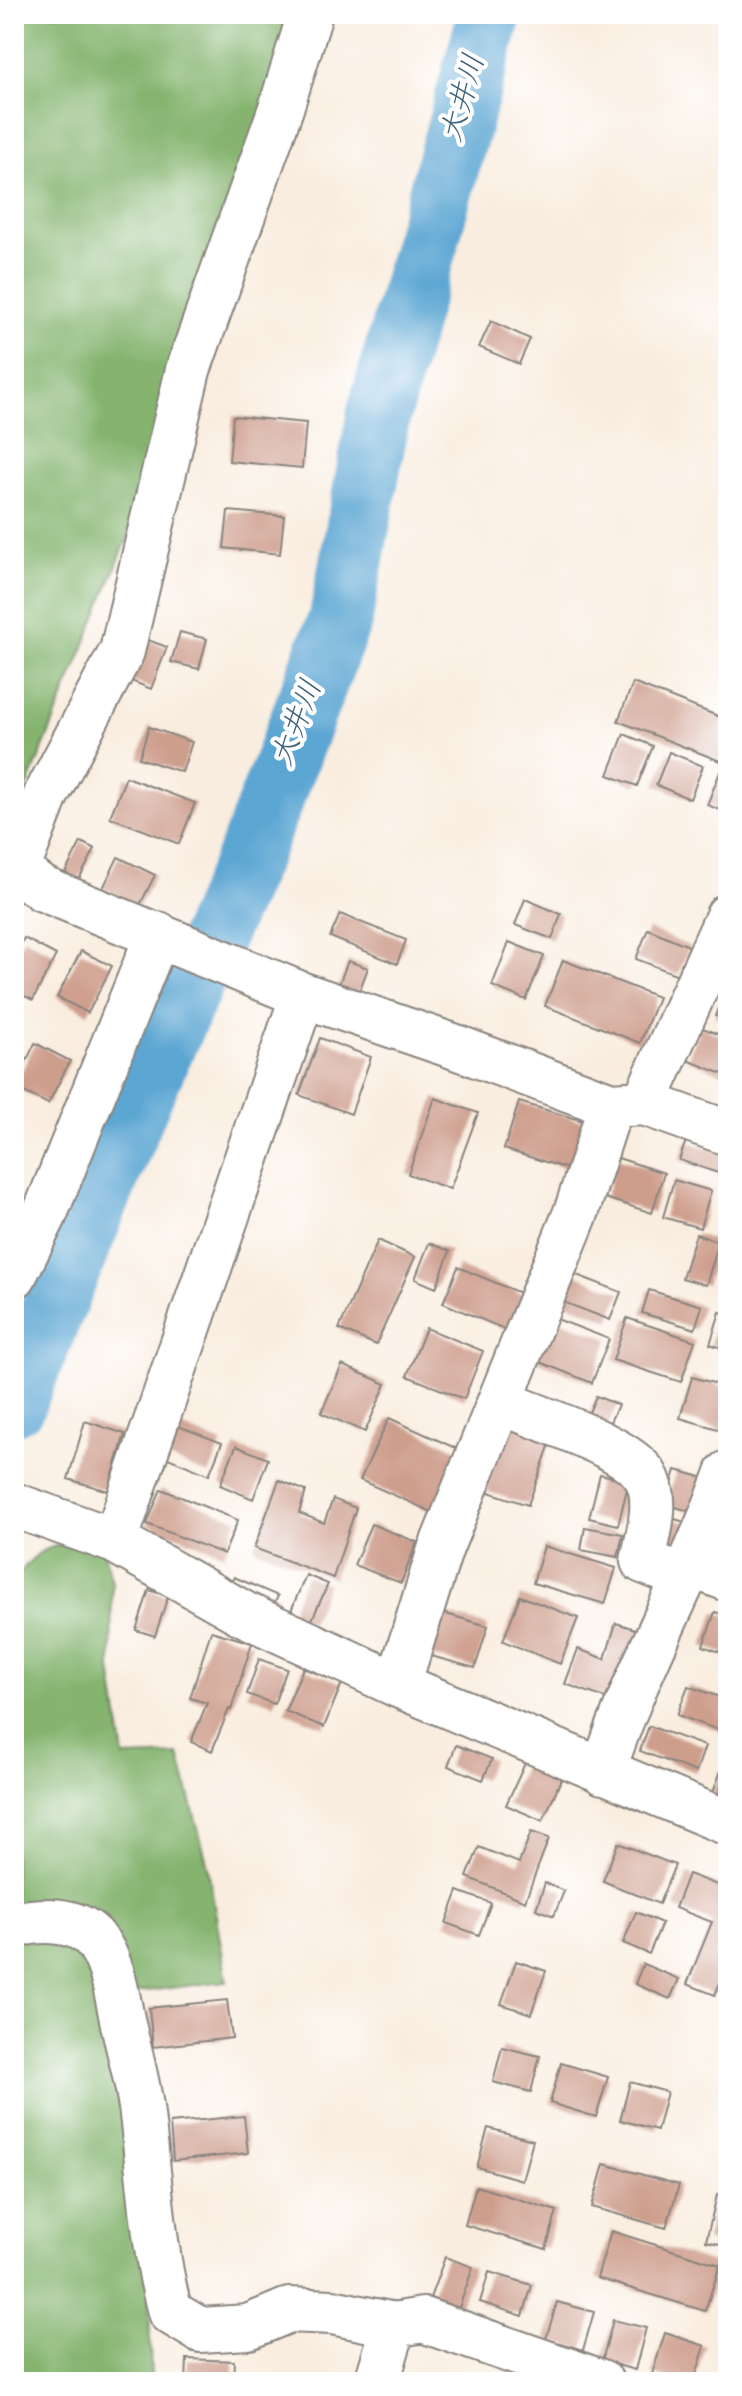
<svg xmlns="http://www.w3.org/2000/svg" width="742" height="2396" font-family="Dekko,'Klee One',sans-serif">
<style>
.forest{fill:#84b46e;stroke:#506845;stroke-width:2}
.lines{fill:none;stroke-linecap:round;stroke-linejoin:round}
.river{stroke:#5ba6d3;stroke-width:64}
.building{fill:#ce9e8d}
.minor-casing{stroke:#8a847e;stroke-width:48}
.minor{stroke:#fff;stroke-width:44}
.labels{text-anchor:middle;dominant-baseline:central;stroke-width:8;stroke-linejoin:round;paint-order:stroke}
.water-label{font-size:30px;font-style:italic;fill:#3c6178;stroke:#fff}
</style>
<rect width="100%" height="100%" fill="#fff"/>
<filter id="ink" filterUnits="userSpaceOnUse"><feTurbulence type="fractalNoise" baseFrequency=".0125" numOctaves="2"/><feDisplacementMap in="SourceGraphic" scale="16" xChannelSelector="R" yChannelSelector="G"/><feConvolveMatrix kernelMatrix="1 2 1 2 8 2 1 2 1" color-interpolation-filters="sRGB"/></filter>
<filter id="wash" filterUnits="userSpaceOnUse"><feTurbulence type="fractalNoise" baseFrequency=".006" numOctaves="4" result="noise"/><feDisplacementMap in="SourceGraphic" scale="32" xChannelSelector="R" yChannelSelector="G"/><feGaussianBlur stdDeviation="1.8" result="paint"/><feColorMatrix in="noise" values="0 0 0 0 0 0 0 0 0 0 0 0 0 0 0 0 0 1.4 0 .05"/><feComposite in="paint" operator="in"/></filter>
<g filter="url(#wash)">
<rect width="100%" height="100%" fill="#f9eddf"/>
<path class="forest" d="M14 14H319L297 118 14 820Z
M79 1542 103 1549 112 1582 111 1669 124 1757 179 1755 207 1863 227 1981 108 1996 148 2250 151 2382H14V1582C34 1552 43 1546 79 1542Z"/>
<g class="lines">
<path class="river" d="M14 1403 136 1107 256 839 341 617 379 413 490 14"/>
</g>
<g id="blocks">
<path class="building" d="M491 321 530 339 519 364 479 347Z
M233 416 306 423 302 468 229 461Z
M228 511 284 516 280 554 224 548Z
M180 632 207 639 199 669 171 662Z
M140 637 167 647 151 689 124 678Z
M633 683 728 720V764L618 721Z
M149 727 192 742 182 772 139 758Z
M624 734 653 746 637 786 608 775Z
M669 752 703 766 690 799 656 785Z
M720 772 728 775V813L707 805Z
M126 777 195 803 179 844 110 817Z
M81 842 95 849 77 883 63 877Z
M118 857 155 875 139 907 103 888Z
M525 899 561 914 552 939 515 925Z
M340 914 406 940 397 964 330 937Z
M648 929 689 946 678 975 636 959Z
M24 938 56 955 33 1000 14 991V958Z
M509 942 544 956 526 1000 492 986Z
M81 951 112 966 88 1013 57 997Z
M563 960 658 997 640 1043 545 1006Z
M348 961 368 968 357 997 337 989Z
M728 985V1021L715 1016Z
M700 1027 728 1038V1076L687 1060Z
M320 1038 371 1057 351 1114 299 1095Z
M35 1043 70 1061 48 1104 14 1087Z
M435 1098 478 1113 450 1189 408 1174Z
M519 1102 586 1122 571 1170 504 1149Z
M686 1141 725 1154 718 1173 679 1160Z
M618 1158 664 1173 652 1213 605 1198Z
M674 1180 711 1191 700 1228 663 1217Z
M696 1234 719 1242 706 1285 682 1278Z
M378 1240 415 1257 376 1345 339 1329Z
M429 1243 450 1251 436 1288 415 1279Z
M458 1267 527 1296 511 1332 443 1303Z
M569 1272 621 1292 610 1320 558 1300Z
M649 1290 702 1306 695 1329 642 1313Z
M720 1312 728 1314V1350L710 1344Z
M554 1318 609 1339 592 1383 537 1361Z
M627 1318 695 1341 681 1382 613 1360Z
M426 1328 483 1351 464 1399 407 1376Z
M342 1365 386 1384 365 1432 321 1413Z
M692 1377 728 1387V1432L680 1418Z
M596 1396 618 1405 604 1435 583 1426Z
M389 1418 462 1451 434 1513 360 1480Z
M85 1421 125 1434 108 1491 68 1479Z
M509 1423 552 1438 528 1505 486 1491Z
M176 1425 222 1443 209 1475 163 1456Z
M236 1446 268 1459 253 1499 220 1485Z
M676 1470 711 1480 701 1515 666 1504Z
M600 1474 629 1481 618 1525 589 1518Z
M279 1480 306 1491 299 1513 324 1523 333 1499 356 1508 333 1578 254 1548Z
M161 1489 238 1520 224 1554 147 1524Z
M668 1517 698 1526 685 1570 655 1560Z
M371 1524 417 1542 401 1583 354 1565Z
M585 1527 623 1534 618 1557 581 1550Z
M544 1546 616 1568 605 1604 533 1583Z
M306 1575 328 1584 311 1622 290 1613Z
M234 1577 278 1596 272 1609 228 1589Z
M149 1590 168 1596 155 1636 136 1630Z
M520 1596 578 1618 560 1664 503 1641Z
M439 1612 488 1626 475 1668 427 1655Z
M715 1612 728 1616V1655L703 1646Z
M616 1623 641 1631 619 1703 565 1684 578 1649 605 1659Z
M211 1631 252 1643 231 1710 229 1709 212 1751 191 1742 207 1703 190 1698Z
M259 1659 287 1669 274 1704 247 1694Z
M303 1668 342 1683 324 1727 285 1711Z
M688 1686 728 1700V1721L724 1732 677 1715Z
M649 1726 705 1746 696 1772 640 1751Z
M456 1745 492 1759 483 1780 448 1766Z
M526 1761 562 1777 543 1821 506 1805Z
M721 1770 728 1773V1811L709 1804Z
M531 1832 549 1838 525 1901 467 1877 479 1847 519 1863Z
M618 1843 675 1865 659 1904 603 1881Z
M688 1874 728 1889V1964L715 1995 687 1984 712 1922 675 1908Z
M545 1883 564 1891 554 1916 536 1909Z
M458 1891 491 1903 479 1935 446 1923Z
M636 1912 662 1923 649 1954 623 1943Z
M516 1961 546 1971 531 2014 501 2004Z
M643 1964 679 1979 670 1999 635 1984Z
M227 2000 232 2038 153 2047 149 2008Z
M502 2047 540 2056 531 2092 493 2082Z
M561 2063 608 2077 596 2117 550 2103Z
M630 2082 667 2092 657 2130 620 2120Z
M244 2116 248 2153 173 2161 170 2123Z
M488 2128 533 2140 522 2180 477 2167Z
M604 2164 679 2185 666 2228 592 2207Z
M476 2186 557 2211 546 2249 465 2225Z
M717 2195 728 2197V2246L706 2241Z
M611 2231 720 2265 705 2311 597 2278Z
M445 2257 473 2267 459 2308 430 2298Z
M489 2272 532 2285 523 2316 480 2302Z
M557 2302 594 2312 583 2350 546 2339Z
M613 2320 646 2328 635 2370 602 2361Z
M665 2333 705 2346 694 2382H677L652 2374Z
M187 2359 234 2361 233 2382H186Z"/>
</g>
</g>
<g filter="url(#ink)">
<use href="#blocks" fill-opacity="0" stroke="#8a847e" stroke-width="2"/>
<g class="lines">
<defs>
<path id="minor" d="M310 14 281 108 188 370 122 651 46 795 17 870 43 889 303 995 453 1046 611 1105 644 1103 728 1133
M644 1103 728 916
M14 1276 44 1216 158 934
M501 1402C535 1417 625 1445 645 1475 660 1498 648 1536 643 1561L686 1578
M14 1505 115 1541 244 1614 398 1685 728 1823
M115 1541 303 995
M691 1565 728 1579
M398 1685 440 1550 577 1210 611 1105
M603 1772C636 1669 691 1575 728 1473
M14 1926C38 1918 76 1918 94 1938 113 1960 117 1996 123 2024 129 2051 137 2079 141 2107 150 2176 152 2245 170 2312L200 2330 248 2327 289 2310 332 2312 394 2325
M377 2382 394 2325 423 2320 601 2382"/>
</defs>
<use href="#minor" class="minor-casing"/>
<use href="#minor" class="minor"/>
</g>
</g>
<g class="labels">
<g class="water-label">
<text transform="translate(466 99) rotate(-74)">大井川</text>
<text transform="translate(300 724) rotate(-69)">大井川</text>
</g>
</g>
<rect width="742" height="2396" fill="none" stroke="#fff" stroke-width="48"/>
</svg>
